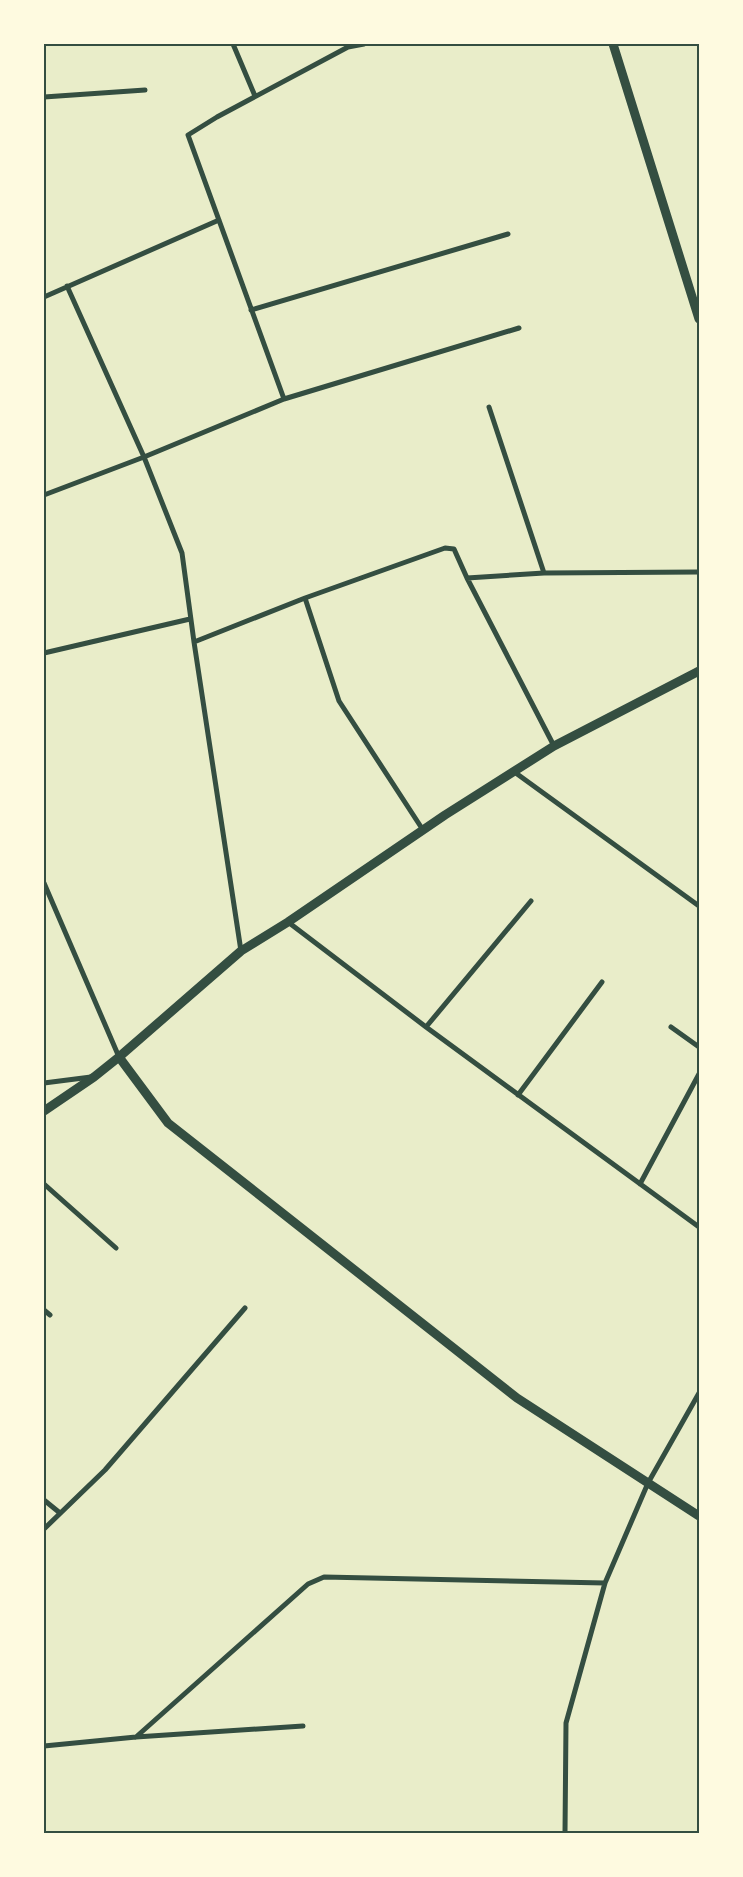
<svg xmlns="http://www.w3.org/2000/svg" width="743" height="1877" font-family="'IBM Plex Sans',sans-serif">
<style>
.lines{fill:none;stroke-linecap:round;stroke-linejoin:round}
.minor{stroke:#344e41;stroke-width:5}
.tertiary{stroke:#344e41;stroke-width:9}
.neatline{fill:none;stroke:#344e41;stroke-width:2}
</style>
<rect width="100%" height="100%" fill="#e9edc9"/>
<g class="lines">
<path class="minor" d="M233 44 255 96
M44 97 145 90
M67 286 144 457 182 553 194 642 241 951
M44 297 219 220
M251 310 508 234
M284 399 188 135 217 117 348 47 364 44
M489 407 544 573
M44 495 144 457 284 399 519 328
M467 578 554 746
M305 598 339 701 423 830
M194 642 305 598 445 548 454 549 467 578 544 573 699 572
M44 653 190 619
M513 771 699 906
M44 883 119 1057
M288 922 426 1027 699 1227
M426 1027 531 901
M671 1027 699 1047
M44 1083 91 1077
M518 1095 602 982
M44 1184 116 1248
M640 1184 699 1074
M44 1310 50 1315
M44 1500 60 1513
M44 1529 105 1470 245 1308
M136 1737 308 1584 324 1577 605 1583
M44 1746 136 1737 303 1726
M565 1833 566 1723 605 1583 648 1483 699 1393"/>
<path class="tertiary" d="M613 44 699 319
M119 1057 168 1123 517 1398 699 1516
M44 1111 94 1077 119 1057 241 951 288 922 445 815 554 746 699 671"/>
</g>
<rect width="743" height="1877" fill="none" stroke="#fefae0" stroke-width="90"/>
<rect x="45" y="45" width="653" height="1787" class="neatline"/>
</svg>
